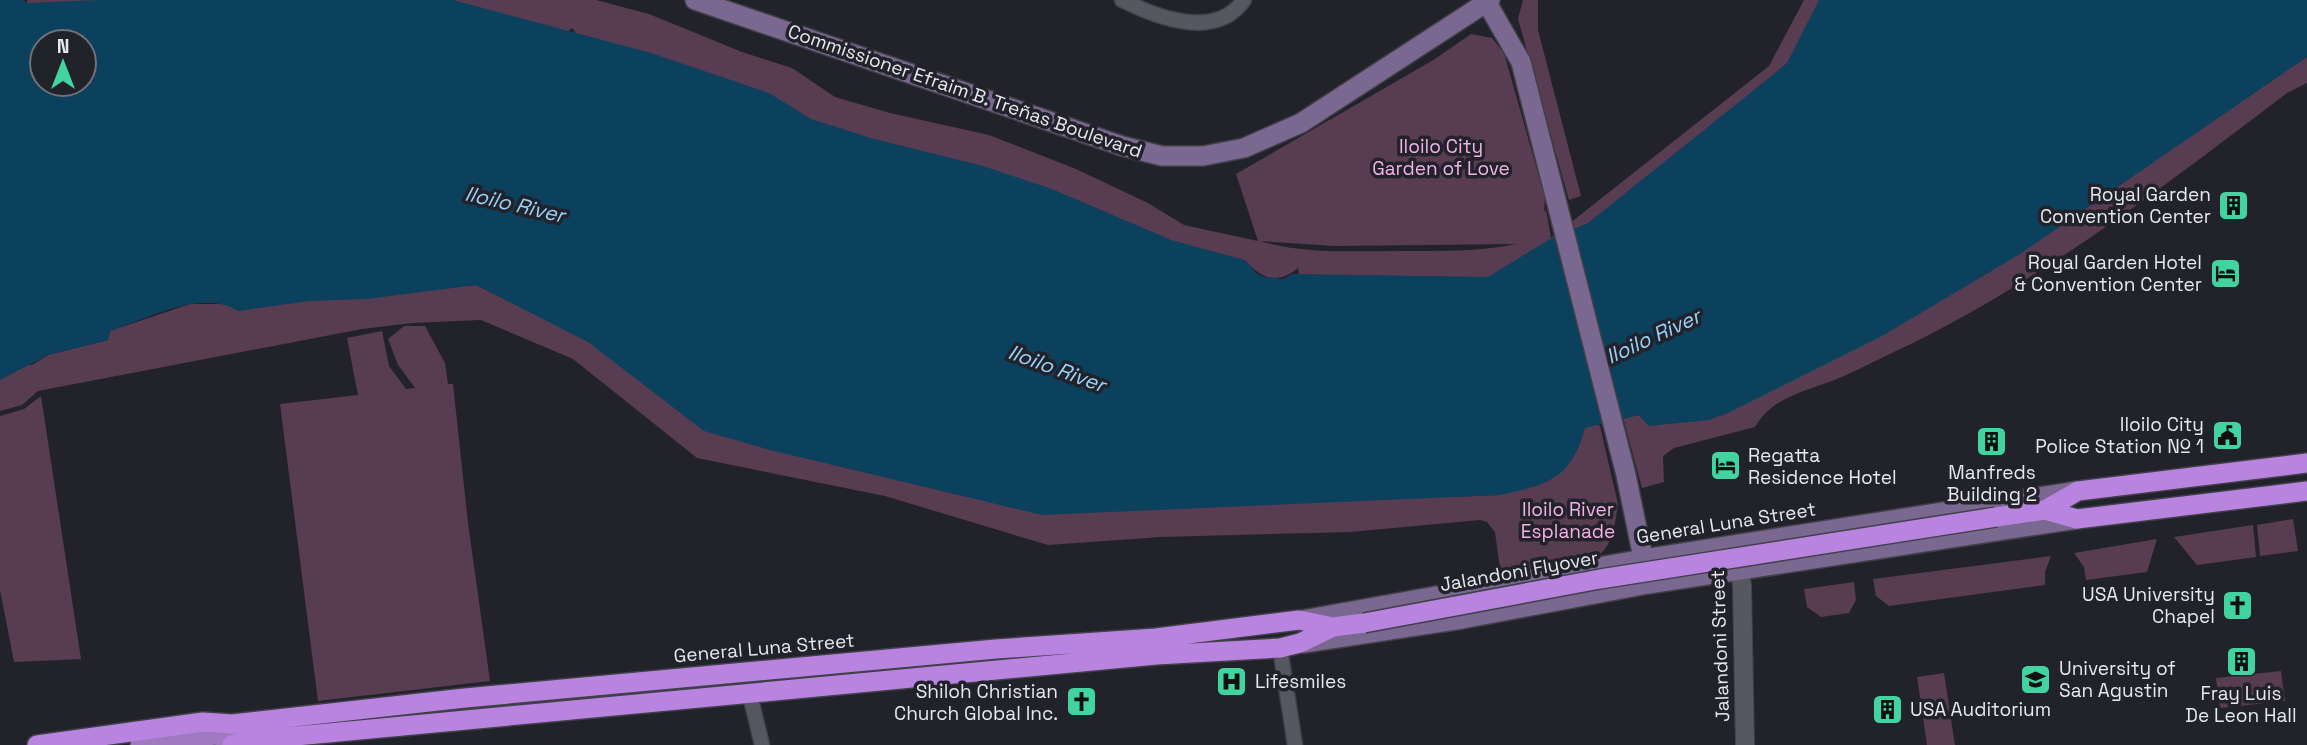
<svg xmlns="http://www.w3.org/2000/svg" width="2307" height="745" font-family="'Space Grotesk',sans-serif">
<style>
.green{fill:#573c52;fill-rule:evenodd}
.water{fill:#0c415d;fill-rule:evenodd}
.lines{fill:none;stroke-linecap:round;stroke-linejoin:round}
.minor-casing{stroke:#404048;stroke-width:17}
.tertiary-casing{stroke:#404048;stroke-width:20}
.secondary-casing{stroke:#404048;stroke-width:22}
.primary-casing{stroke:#404048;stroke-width:22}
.trunk-casing{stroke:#404048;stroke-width:22}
.minor{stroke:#575762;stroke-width:14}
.tertiary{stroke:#575762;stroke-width:18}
.secondary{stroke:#7b6891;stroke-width:19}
.primary{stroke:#a079c0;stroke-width:19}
.trunk{stroke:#b884e0;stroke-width:19}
.trunk-bridge-casing{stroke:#404048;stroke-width:22;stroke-linecap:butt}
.trunk-bridge{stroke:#b884e0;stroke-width:19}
.labels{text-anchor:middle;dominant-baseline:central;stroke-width:7;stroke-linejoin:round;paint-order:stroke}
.street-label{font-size:19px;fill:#e7e7ee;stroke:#22222b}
.park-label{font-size:19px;fill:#f3b1e6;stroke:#22222b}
.poi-label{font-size:19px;fill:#e7e7ee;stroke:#22222b;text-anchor:end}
.water-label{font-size:21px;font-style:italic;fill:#97d2f9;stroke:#22222b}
</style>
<rect width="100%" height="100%" fill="#22222b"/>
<path class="green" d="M28 0H596L649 14 742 52 792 68 835 97 890 113 989 135 1076 169 1148 203 1184 225 1258 241 1236 174 1435 59 1471 34 1492 38 1504 53 1545 198 1544 212 1546 210 1551 238 1769 66 1804 0H1871L1545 279 1300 280 1298 268C1278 285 1261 279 1245 260L1238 269 589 49 572 28 545 50 474 36 42 42 18 18ZM1260 241 1334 246 1516 244C1478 252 1438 251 1398 251 1352 251 1305 254 1260 241Z
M1523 0H1538V30L1581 196 1569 200 1518 19Z
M2307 57V83L2287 93C2167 184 2047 277 1911 344 1889 354 1866 366 1844 376 1811 391 1774 394 1755 427L1674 448 1663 456 1664 482 1642 488 1623 418 1639 415 1649 426 2202 121Z
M476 285 494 294 1448 497 1499 495 1585 428 1597 424 1600 426 1618 504C1616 517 1614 535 1607 546 1594 570 1527 573 1501 577L1495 532 1487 522 1480 520 1350 532 1161 537 1048 545 885 496 697 458 573 359 481 320 412 323 362 329 38 391 22 405 0 411V363L32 365 48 355 108 340 110 331 190 304H261Z
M404 326H425L445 363 448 384H453L468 523 490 681 318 701 280 404 358 395 347 338 382 331 389 366 406 389 415 388 398 365 388 339Z
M41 396 81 659 14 662 0 590V416L24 409Z
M2293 519 2298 551 2260 556 2257 525Z
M2253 525 2256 557 2197 565 2174 537Z
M2157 539 2147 572 2086 580 2084 567 2074 553Z
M2051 556 2045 572V585L1889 606 1876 596 1873 579Z
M1854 582 1856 600 1849 613 1821 617 1807 607 1804 589Z
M2281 671 2285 701 2220 708 2216 678Z
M1944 673 1955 745H1927L1917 677Z"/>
<path class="water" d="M0 0H24L26 3 99 0H453L651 53 769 93 811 119 874 139 983 166 1052 189 1171 240 1245 260 1257 274 1265 277 1284 279 1292 274 1488 277 1550 239 1588 223 1759 86 1787 63 1819 0H2307V57L2020 254 1882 336 1728 413 1709 420 1649 426 1639 415 1585 428C1571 479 1548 485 1499 495L1042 515 770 450 704 431 588 342 476 285 367 299 309 301 238 311C202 288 147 319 110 331L108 340 48 355 0 380ZM42 42H84V84H42Z"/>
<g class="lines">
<defs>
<path id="minor" d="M1122 0C1158 18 1216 40 1244 0
M1280 648 1295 745
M750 695 762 745"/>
<path id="tertiary" d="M1737 557 1742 585 1745 745"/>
<path id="secondary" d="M695 0 1122 146 1162 156H1203L1244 148 1301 123 1490 0
M1487 3 1521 62 1626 475 1646 572
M1302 620 1643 559 2077 491
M1304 643 1462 619 1648 584 2077 519"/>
<path id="primary" d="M140 745 215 735 243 741"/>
<path id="trunk" d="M2045 510 2077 519 2307 491
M1996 517 2045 510 2078 491 2307 463
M37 745 203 722 232 724 465 698 996 649 1156 638 1299 620 1333 627 1364 623
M232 745 243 741 1156 655 1280 648 1300 643 1333 627"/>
</defs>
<use href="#minor" class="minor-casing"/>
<use href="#tertiary" class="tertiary-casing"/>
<use href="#secondary" class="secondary-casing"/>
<use href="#primary" class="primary-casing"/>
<use href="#trunk" class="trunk-casing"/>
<use href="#minor" class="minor"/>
<use href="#tertiary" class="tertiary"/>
<use href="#secondary" class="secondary"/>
<use href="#primary" class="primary"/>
<use href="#trunk" class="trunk"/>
<defs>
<path id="trunk-bridge" d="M1364 623 1600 579 1996 517"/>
</defs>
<use href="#trunk-bridge" class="trunk-bridge-casing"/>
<use href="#trunk-bridge" class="trunk-bridge"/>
</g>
<defs>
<symbol id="building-square" viewBox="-11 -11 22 22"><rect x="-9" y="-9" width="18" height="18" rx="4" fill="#41d4a1" stroke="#22222b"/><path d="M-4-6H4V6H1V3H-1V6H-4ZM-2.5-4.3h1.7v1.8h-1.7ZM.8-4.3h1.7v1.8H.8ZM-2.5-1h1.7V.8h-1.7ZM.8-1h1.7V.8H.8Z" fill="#111"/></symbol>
<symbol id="hotel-square" viewBox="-11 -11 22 22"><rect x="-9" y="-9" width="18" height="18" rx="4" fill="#41d4a1" stroke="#22222b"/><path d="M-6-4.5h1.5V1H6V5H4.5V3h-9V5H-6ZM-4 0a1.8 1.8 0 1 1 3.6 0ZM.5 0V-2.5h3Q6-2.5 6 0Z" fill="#111"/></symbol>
<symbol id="civic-square" viewBox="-11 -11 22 22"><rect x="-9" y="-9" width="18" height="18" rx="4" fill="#41d4a1" stroke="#22222b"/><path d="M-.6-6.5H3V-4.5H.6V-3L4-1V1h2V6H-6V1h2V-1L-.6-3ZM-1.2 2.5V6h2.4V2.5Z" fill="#111"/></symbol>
<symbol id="church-square" viewBox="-11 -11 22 22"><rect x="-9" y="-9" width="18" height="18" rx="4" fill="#41d4a1" stroke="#22222b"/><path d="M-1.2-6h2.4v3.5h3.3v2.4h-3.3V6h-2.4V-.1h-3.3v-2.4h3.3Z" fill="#111"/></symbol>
<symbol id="university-square" viewBox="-11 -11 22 22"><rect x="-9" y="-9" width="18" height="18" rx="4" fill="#41d4a1" stroke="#22222b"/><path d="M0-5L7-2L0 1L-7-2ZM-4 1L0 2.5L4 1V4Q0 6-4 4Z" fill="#111"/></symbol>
<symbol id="hospital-square" viewBox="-11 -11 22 22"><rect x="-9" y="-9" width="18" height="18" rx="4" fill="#41d4a1" stroke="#22222b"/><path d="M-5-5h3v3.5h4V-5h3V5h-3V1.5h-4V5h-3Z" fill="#111"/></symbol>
</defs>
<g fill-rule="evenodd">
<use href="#building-square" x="2216" y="188" width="35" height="35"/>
<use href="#hotel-square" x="2208" y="256" width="35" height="35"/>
<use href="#civic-square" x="2210" y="418" width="35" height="35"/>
<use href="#building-square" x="1974" y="424" width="35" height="35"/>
<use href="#hotel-square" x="1708" y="448" width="35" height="35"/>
<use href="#church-square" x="2220" y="588" width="35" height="35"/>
<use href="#building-square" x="2224" y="644" width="35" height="35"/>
<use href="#university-square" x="2018" y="662" width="35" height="35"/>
<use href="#hospital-square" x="1214" y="664" width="35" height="35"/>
<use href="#church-square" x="1064" y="684" width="35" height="35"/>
<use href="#building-square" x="1870" y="692" width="35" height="35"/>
</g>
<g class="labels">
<g class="street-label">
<text transform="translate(965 91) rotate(19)">Commissioner Efraim B. Treñas Boulevard</text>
<text transform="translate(1726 523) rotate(-9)">General Luna Street</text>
<text transform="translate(1519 571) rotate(-10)">Jalandoni Flyover</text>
<text transform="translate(1720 646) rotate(-92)">Jalandoni Street</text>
<text transform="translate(764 648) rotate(-5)">General Luna Street</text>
</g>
<g class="park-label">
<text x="1441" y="146">Iloilo City<tspan x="1441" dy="22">Garden of Love</tspan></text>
<text x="1568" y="509">Iloilo River<tspan x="1568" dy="22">Esplanade</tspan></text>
</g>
<g class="poi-label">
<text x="2211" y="194">Royal Garden<tspan x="2211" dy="22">Convention Center</tspan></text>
<text x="2202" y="262">Royal Garden Hotel<tspan x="2202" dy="22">&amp; Convention Center</tspan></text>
<text x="2204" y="424">Iloilo City<tspan x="2204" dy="22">Police Station № 1</tspan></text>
<text x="1748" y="455" text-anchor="start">Regatta<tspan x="1748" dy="22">Residence Hotel</tspan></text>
<text x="1992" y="472" text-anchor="middle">Manfreds<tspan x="1992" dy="22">Building 2</tspan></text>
<text x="2215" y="594">USA University<tspan x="2215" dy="22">Chapel</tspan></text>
<text x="2059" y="668" text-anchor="start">University of<tspan x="2059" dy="22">San Agustin</tspan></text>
<text x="1255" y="681" text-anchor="start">Lifesmiles</text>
<text x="1058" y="691">Shiloh Christian<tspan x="1058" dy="22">Church Global Inc.</tspan></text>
<text x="2241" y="693" text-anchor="middle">Fray Luis<tspan x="2241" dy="22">De Leon Hall</tspan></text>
<text x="1910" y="709" text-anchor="start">USA Auditorium</text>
</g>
<g class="water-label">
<text transform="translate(515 204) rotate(13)">Iloilo River</text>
<text transform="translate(1653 336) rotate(-25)">Iloilo River</text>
<text transform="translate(1057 368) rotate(20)">Iloilo River</text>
</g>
</g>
<g transform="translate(63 63)"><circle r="33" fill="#22222b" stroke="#717179" stroke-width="2"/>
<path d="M0-5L12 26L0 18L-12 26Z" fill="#41d4a1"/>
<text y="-10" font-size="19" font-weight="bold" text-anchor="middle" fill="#e7e7ee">N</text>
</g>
</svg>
